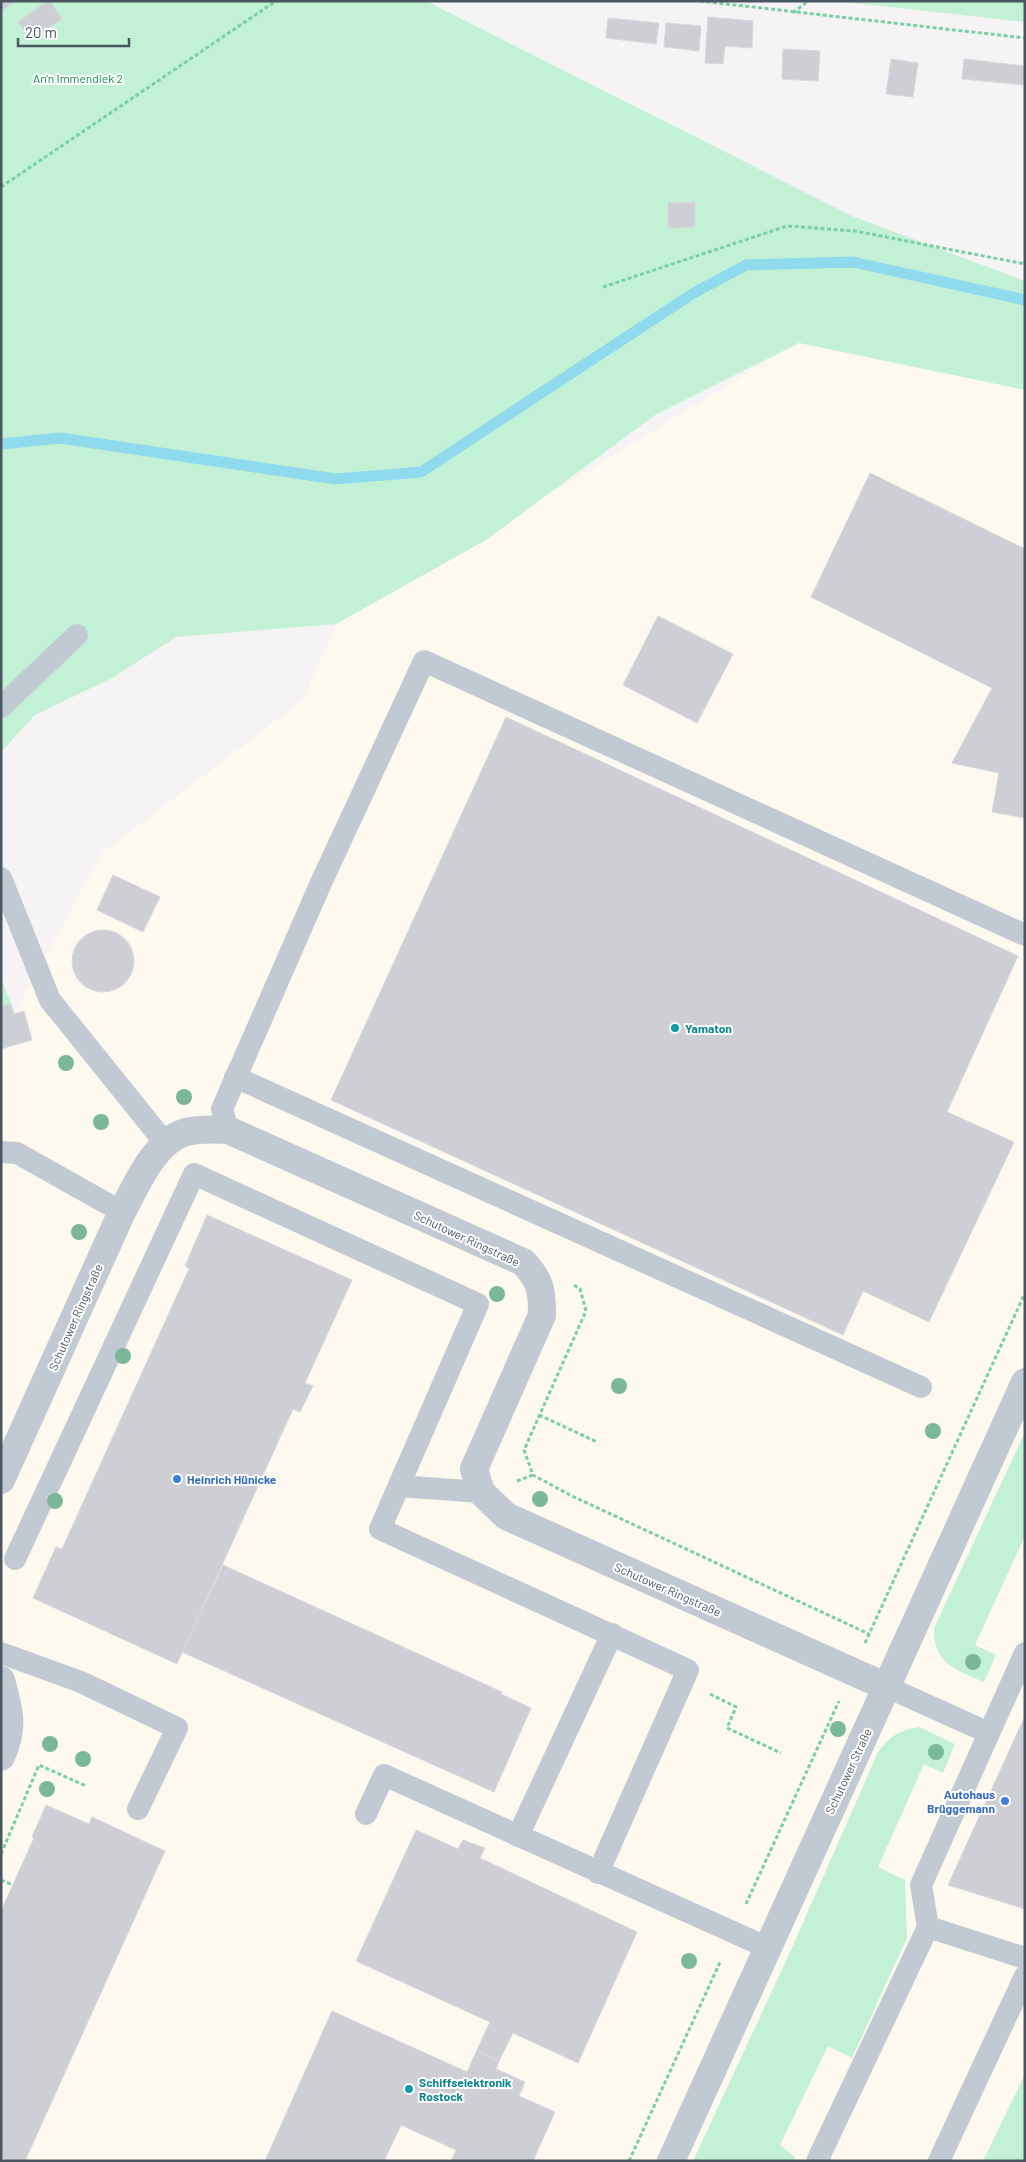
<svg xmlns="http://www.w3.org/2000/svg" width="1026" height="2162" font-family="Barlow,sans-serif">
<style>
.commercial{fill:#fdf9ef}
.green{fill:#c3f1d5}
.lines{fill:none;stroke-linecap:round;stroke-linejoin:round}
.stream{stroke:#90daee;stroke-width:11}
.building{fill:#cdcfd5;stroke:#d7d9de}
.path{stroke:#7ad0a6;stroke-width:3;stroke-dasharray:4 2.5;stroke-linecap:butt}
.lane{stroke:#c1cad2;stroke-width:22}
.street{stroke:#c1cad2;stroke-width:28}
.tree{fill:#7bb799}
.culture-dot{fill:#0f9aa8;stroke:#fff;stroke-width:2}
.shop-dot{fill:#3f7fe0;stroke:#fff;stroke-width:2}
.labels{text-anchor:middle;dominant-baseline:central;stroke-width:4;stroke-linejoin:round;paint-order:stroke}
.park-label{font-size:12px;fill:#17864f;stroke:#fff}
.culture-label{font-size:12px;font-weight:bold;fill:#0d838f;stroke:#fff;text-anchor:start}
.street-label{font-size:12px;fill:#4a5661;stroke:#fff}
.shop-label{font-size:12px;font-weight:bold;fill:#366cbe;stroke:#fff;text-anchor:start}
</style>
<rect width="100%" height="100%" fill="#f5f3f3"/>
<path class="commercial" d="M800 341 1025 387V2161H1V1020L15 1013 102 853 303 700 336 624Z"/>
<path class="green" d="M1 1H426L852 216 1025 281V390L799 343 655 415 486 540 336 624 176 637 112 678 35 715 1 752Z
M836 1H1025V22Z
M1 979 15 1013 1 1020Z
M1025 1432V1536L975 1645 996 1655 984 1682C956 1670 933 1663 934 1628Z
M919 1727 955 1744 943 1773 924 1764 878 1867 905 1880 907 1938 852 2058 828 2046 780 2145 794 2156 796 2161H693L791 1950 878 1752C891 1735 898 1731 919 1727Z
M1025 2074V2161H983Z"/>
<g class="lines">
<path class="stream" d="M1 444 60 438 336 479 421 472 692 294 746 265 853 262 1025 300"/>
</g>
<path class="building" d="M1 1H16L3 10Z
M47 1H50L62 19 31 40 18 22Z
M708 17 753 21 752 48 725 46 723 64 705 63Z
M608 18 659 23 656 44 606 38Z
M666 23 701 26 699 51 664 47Z
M783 49 820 51 818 81 782 79Z
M891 59 918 63 913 97 886 94Z
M964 59 1025 66V85L962 79Z
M695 202V227L668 228V203Z
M870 473 1025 549V818L992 812 999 773 952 763 992 688 811 597Z
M658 616 733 654 697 723 623 685Z
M506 717 1018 956 947 1112 1014 1142 929 1322 863 1291 843 1335 331 1100Z
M113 875 160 897 143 932 97 910Z
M72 961a31 31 0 1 1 62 0a31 31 0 1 1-62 0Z
M10 1004 14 1014 24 1011 32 1040 1 1049V1006Z
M207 1215 352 1280 305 1383 313 1386 300 1412 293 1409 177 1664 33 1598 56 1547 62 1549 189 1269 185 1266Z
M223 1565 502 1692 501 1694 531 1708 494 1792 182 1652Z
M1025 1716V1909L948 1885Z
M46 1805 89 1824 92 1817 165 1851 25 2161H8L1 2157V1911L34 1838 32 1837Z
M416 1830 458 1849 463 1840 485 1848 480 1858 637 1932 578 2063 513 2033 499 2061 477 2050 490 2022 356 1961Z
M332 2011 467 2072 477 2050 499 2061 496 2069 525 2082 519 2096 555 2112 533 2161H451L456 2150 401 2125 384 2161H265Z"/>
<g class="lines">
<path class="path" d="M700 1 1025 38
M793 13 808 1
M1 187 276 1
M603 287 787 226 855 231 1025 264
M574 1285 580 1289 586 1311 524 1450 533 1475 572 1496 869 1634
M539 1415 597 1442
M517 1481 533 1475
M865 1643 1025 1293
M710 1694 736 1707 727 1728 781 1753
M1 1854 39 1765 86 1786
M1 1880 13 1885
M746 1904 839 1701
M629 2161 721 1960"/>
<path class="lane" d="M1 707 77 635
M1 878 50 1000 166 1144
M235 1077 921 1387
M228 1130 222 1109 320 885 424 661 1025 935
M1 1152 17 1153 122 1212
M399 1486 481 1492
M15 1559 194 1174 478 1304 380 1529 688 1670 598 1873
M1 1653 81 1682 177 1728 138 1809
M887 1687 989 1733
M366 1814 384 1775 766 1947
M518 1836 612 1634
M928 1927 1025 1958
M820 2161 818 2159 928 1927 921 1885 1025 1653
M939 2161 1025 1976"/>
<path class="street" d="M1 1480 122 1212C136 1186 154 1141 186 1132 200 1129 214 1129 228 1130L523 1262C541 1281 542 1290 542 1315L474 1469 481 1492 506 1516 887 1687
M1 1680C9 1711 15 1726 1 1757
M671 2161 1025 1382"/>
</g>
<g class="tree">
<circle cx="66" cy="1063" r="8"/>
<circle cx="184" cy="1097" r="8"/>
<circle cx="101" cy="1122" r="8"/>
<circle cx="79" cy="1232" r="8"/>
<circle cx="497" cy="1294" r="8"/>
<circle cx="123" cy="1356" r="8"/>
<circle cx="619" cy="1386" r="8"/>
<circle cx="933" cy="1431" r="8"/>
<circle cx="540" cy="1499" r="8"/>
<circle cx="55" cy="1501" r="8"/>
<circle cx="973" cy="1662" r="8"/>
<circle cx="838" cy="1729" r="8"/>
<circle cx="50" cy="1744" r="8"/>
<circle cx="936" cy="1752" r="8"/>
<circle cx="83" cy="1759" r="8"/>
<circle cx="47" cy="1789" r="8"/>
<circle cx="689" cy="1961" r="8"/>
</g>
<g class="culture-dot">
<circle cx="675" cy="1028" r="5"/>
<circle cx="409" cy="2089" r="5"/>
</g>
<g class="shop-dot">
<circle cx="177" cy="1479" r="5"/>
<circle cx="1005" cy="1801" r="5"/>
</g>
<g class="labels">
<g class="park-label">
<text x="78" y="78">An'n Immendiek 2</text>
</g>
<g class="culture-label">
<text x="685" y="1028">Yamaton</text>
<text x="419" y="2082">Schiffselektronik<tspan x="419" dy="14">Rostock</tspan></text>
</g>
<g class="street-label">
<text transform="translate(467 1238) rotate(25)">Schutower Ringstraße</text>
<text transform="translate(75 1317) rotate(-66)">Schutower Ringstraße</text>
<text transform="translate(668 1589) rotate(24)">Schutower Ringstraße</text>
<text transform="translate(848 1771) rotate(-65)">Schutower Straße</text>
</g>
<g class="shop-label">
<text x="187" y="1479">Heinrich Hünicke</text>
<text x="995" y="1794" text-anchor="end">Autohaus<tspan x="995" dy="14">Brüggemann</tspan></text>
</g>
</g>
<rect width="1026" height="2162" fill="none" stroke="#4a5661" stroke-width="5"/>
<path d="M18 38v8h111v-8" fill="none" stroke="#4a5661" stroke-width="2.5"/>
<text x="25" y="38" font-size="15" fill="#4a5661" stroke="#ffffff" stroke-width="4" paint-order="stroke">20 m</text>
</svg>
